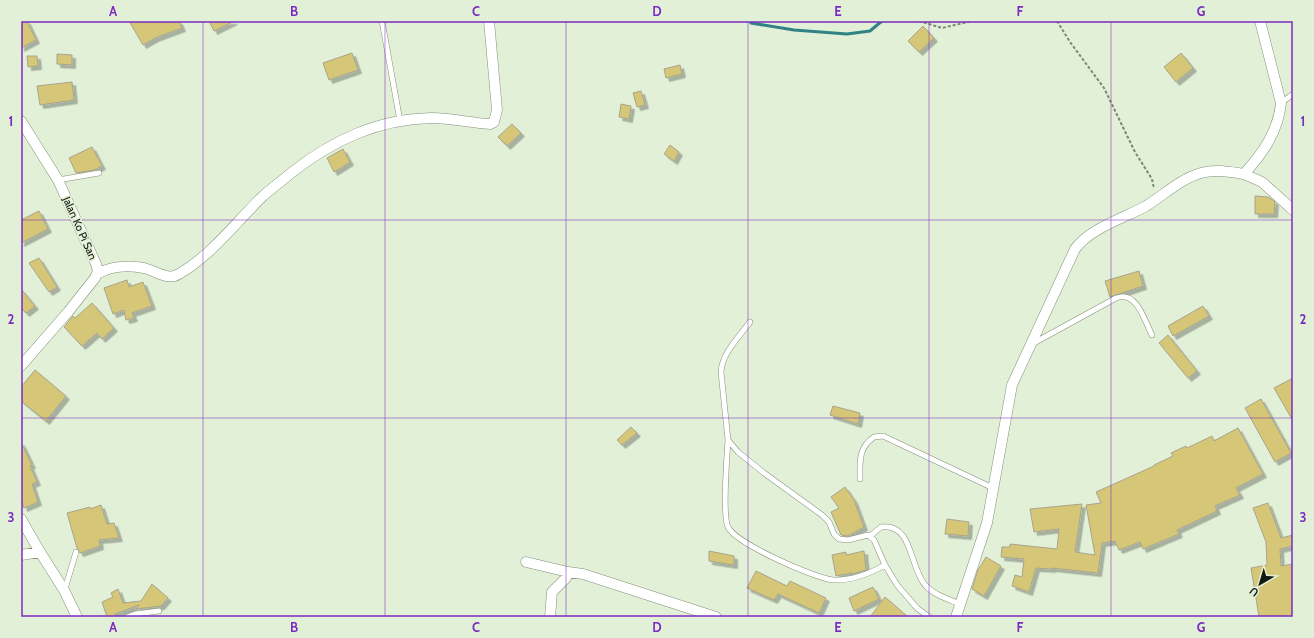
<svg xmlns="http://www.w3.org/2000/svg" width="1314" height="638" font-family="Cabin,sans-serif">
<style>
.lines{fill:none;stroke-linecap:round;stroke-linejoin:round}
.stream{stroke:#318285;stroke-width:3}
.building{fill:#d5c678;stroke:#a9a48b;filter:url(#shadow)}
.service-casing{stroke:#83907a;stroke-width:6}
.minor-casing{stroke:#83907a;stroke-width:11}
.path{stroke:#7d8776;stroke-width:2;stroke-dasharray:3 2;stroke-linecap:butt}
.service{stroke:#fff;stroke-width:5}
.minor{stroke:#fff;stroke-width:10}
.grid{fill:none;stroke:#7b2cbf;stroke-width:1;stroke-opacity:0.55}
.labels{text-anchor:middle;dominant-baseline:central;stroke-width:3.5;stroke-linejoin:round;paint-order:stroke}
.street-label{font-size:11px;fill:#131810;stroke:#e2f0d8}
.neatline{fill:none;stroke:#7b2cbf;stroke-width:1.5}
.grid-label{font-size:13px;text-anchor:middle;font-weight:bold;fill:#7b2cbf}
</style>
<defs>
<filter id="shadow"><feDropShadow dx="3.5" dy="3.5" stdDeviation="0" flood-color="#0004"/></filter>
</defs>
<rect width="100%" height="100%" fill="#e2f0d8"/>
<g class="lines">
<path class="stream" d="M751 23 794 30 847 34 870 31 882 21"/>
</g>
<path class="building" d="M21 21H27L36 40 21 48Z
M129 21H179L182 28 155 38 143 45Z
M209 21H234L214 31Z
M923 26 934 38 919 52 908 41Z
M352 53 358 70 329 80 323 63Z
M1181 53 1193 68 1176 82 1164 67Z
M57 54 72 55V65L57 64Z
M27 56H37L38 66 28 67Z
M680 65 682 74 666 78 664 69Z
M72 82 74 100 40 105 37 86Z
M641 91 645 105 637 107 633 93Z
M621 104 631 106 629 119 619 117Z
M512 124 521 133 507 146 498 137Z
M670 145 679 152 674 161 664 154Z
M92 147 102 166 94 170 76 173 69 158Z
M343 149 350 162 334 172 327 158Z
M1255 196 1268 197 1275 202 1274 214H1255Z
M39 211 48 229 21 243V220Z
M39 258 57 287 49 292 29 263Z
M1139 271 1143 286 1110 297 1105 281Z
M127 280 129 287 143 282 152 306 132 313 134 318 126 320 124 310 113 314 104 288Z
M21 289 35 306 26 313 21 308Z
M92 303 114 328 102 339 97 333 82 346 64 327 73 316 75 318Z
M1203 306 1209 316 1173 336 1168 326Z
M1168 335 1197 371 1188 378 1159 343Z
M35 370 66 396 46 421 21 401V387Z
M1293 378V421L1274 388Z
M1261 399 1291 453 1275 462 1245 408Z
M833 406 860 413 858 424 830 415Z
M631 427 637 433 622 445 617 440Z
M1238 428 1263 474 1236 488 1240 495 1215 506 1217 511 1177 530 1179 534 1143 549 1140 542 1119 550 1115 541 1102 543 1098 573 1052 568V569L1036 568 1029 592 1012 586 1015 575 1022 577 1024 559 1001 557 1002 547H1010V544L1057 549 1059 529 1034 532 1030 509 1082 504 1075 552 1095 555 1086 505 1101 503 1096 492 1154 466V465L1173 456 1171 453 1186 446 1187 448 1212 436 1214 441Z
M21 442 32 465 30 466 37 482 32 484 38 502 24 508 21 497Z
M845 487 854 500 864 527 848 536 841 535 831 512 839 508 831 497Z
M1268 503 1281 538 1293 535V546L1280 549 1281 566 1293 564V617H1259L1251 568 1267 565 1266 542 1253 508Z
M101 505 107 524 114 523 119 538 99 540 100 546 80 553 77 548 67 513 90 507V509Z
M947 519 969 522 968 536 945 534Z
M709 551 734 556V565L709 561Z
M864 551 866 570 852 574V573L836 576 832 555 846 552V555Z
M986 557 1001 566 984 596 972 589 978 570Z
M756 571 787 586 790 581 826 598 819 613 778 594 774 600 747 588Z
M152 584 168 598 161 606 136 609 139 605 115 614 116 617H107L102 602 113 597 111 593 118 589 123 603 141 601Z
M873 587 879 599 854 611 849 598Z
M885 597 908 617H870Z"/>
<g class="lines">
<defs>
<path id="service" d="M382 21 400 121
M1281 103 1293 94
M58 180 99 173
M750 322C739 337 722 353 721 372L728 440 738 452 764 473 822 515 829 522 834 534 839 539 848 540 868 535 874 540 885 565 897 585 917 608 929 617
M1032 344 1116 298C1137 290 1144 320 1152 335
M728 440C727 456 722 515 728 527 735 543 814 578 833 580 851 581 869 574 885 565
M860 479C860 462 858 448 874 437L883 436 993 488
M870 536 881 527C913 523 909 566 925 585 934 595 948 599 960 604
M65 589 76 552
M127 617 135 614 159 611"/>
<path id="minor" d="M21 121 58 180 96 264 98 271 95 278 68 312 21 366
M1244 174 1262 182 1293 210
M97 274C111 266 129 265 144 268 156 271 168 281 179 274 213 254 235 223 263 196 272 188 282 181 291 173 333 140 378 119 432 118 451 118 471 123 490 124L494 122 497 110 489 21
M21 519 40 552 64 590 77 617
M21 555 40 552
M526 562 568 572
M550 617 552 592 566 578 568 572 583 574 716 617
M956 617 987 523 1012 385 1075 249C1089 229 1124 218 1146 206 1164 195 1180 179 1201 173 1215 169 1230 172 1244 174 1263 153 1278 132 1281 103L1260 21"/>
</defs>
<use href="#service" class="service-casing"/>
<use href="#minor" class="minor-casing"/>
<path class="path" d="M919 21 942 28 972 21
M1057 21 1070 42 1104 88 1135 152 1152 179 1154 189"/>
<use href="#service" class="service"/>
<use href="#minor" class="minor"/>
</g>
<path class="grid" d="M203 21V617M385 21V617M566 21V617M748 21V617M929 21V617M1111 21V617M21 220H1293M21 418H1293"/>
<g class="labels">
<g class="street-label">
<text transform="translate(80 228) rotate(66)">Jalan Ko Pi San</text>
</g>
</g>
<rect width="1314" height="638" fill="none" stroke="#e2f0d8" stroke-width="44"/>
<g transform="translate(1260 584) rotate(218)" stroke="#e2f0d8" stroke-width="3" paint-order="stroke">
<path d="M0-3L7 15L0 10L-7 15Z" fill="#131810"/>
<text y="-6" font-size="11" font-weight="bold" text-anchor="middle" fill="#131810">U</text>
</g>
<rect x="22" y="22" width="1270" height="594" class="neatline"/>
<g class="grid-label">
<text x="113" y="16">A</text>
<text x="294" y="16">B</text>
<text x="476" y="16">C</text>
<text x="657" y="16">D</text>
<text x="838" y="16">E</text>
<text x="1020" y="16">F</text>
<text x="1201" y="16">G</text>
<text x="11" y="126">1</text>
<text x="1303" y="126">1</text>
<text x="11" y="324">2</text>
<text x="1303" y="324">2</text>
<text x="11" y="522">3</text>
<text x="1303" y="522">3</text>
<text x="113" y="632">A</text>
<text x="294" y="632">B</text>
<text x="476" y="632">C</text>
<text x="657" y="632">D</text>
<text x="838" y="632">E</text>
<text x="1020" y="632">F</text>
<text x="1201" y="632">G</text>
</g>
</svg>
